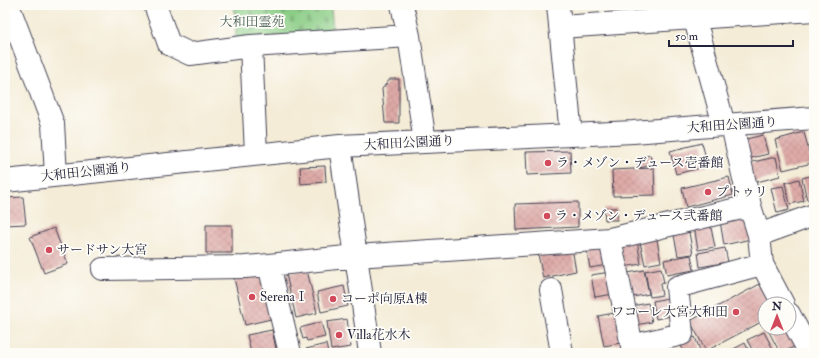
<svg xmlns="http://www.w3.org/2000/svg" width="819" height="358" font-family="'IM FELL Double Pica','Noto Serif JP',serif">
<style>
.cemetery{fill:url(#cemetery-stones);stroke:#567860}
.building{fill:url(#building-cross-hatch)}
.lines{fill:none;stroke-linecap:round;stroke-linejoin:round}
.minor-casing{stroke:#424052;stroke-width:24}
.minor{stroke:#fff;stroke-width:22}
.poi-dot{fill:#d1495b;stroke:#fdfcf7;stroke-width:1.5}
.labels{text-anchor:middle;dominant-baseline:central;stroke-width:3.5;stroke-linejoin:round;paint-order:stroke}
.park-label{font-size:13px;fill:#475e55;stroke:#fdfcf7}
.street-label{font-size:13px;fill:#22223b;stroke:#fdfcf7}
.poi-label{font-size:13px;fill:#22223b;stroke:#fdfcf7;text-anchor:start}
</style>
<defs>
<pattern id="cemetery-stones" width="16" height="16" patternUnits="userSpaceOnUse"><rect width="16" height="16" fill="#8bcd86"/><path d="M2 7V4a2 2 0 0 1 4 0v3zM10 15v-3a2 2 0 0 1 4 0v3z" fill="#78b075"/></pattern>
<pattern id="building-cross-hatch" width="8" height="8" patternUnits="userSpaceOnUse"><rect width="8" height="8" fill="#deaaa7"/><path d="M0 0l8 8M0 8l8-8" fill="none" stroke="#be9291"/></pattern>
</defs>
<rect width="100%" height="100%" fill="#fdfcf7"/>
<filter id="ink" filterUnits="userSpaceOnUse"><feTurbulence type="fractalNoise" baseFrequency=".025" numOctaves="2"/><feDisplacementMap in="SourceGraphic" scale="8" xChannelSelector="R" yChannelSelector="G"/><feConvolveMatrix kernelMatrix="1 2 1 2 8 2 1 2 1" color-interpolation-filters="sRGB"/></filter>
<filter id="wash" filterUnits="userSpaceOnUse"><feTurbulence type="fractalNoise" baseFrequency=".012" numOctaves="4" result="noise"/><feDisplacementMap in="SourceGraphic" scale="16" xChannelSelector="R" yChannelSelector="G"/><feGaussianBlur stdDeviation="0.9" result="paint"/><feColorMatrix in="noise" values="0 0 0 0 0 0 0 0 0 0 0 0 0 0 0 0 0 1.4 0 .05"/><feComposite in="paint" operator="in"/></filter>
<g filter="url(#wash)">
<rect width="100%" height="100%" fill="#f4ecd7"/>
<path class="cemetery" d="M234 5H331L333 34 236 40Z"/>
<g id="blocks">
<path class="building" d="M390 79H399V123H385L382 89Z
M804 132 812 163 783 170 775 140Z
M763 135 768 154 747 159 742 140Z
M702 143 708 166 676 174 670 151Z
M570 151 571 173 527 175 526 152Z
M650 155 653 165 639 168 636 159Z
M776 157 780 176 753 183 748 163Z
M325 166 326 182 301 184 300 167Z
M654 168 655 195 613 196 612 170Z
M814 175V199L807 200 802 178Z
M729 177 733 195 686 207 682 188Z
M799 179 804 201 790 204 785 183Z
M783 186 789 210 777 213 771 188Z
M23 197 26 224 5 225V198Z
M578 202V227L516 230 515 204Z
M604 208H617V220H605Z
M747 216 751 239 724 245 720 221Z
M710 223 715 247 698 250 694 226Z
M206 225H232V253H206Z
M688 227 693 254 678 256 673 230Z
M54 228 68 264 44 273 30 237Z
M656 234 661 262 645 265 639 237Z
M637 240 641 264 624 267 619 243Z
M603 244 607 265 590 268 586 247Z
M572 248 576 271 543 278 538 254Z
M725 248 728 262 700 267 698 253Z
M691 255 694 270 667 275 664 260Z
M661 268 664 283 660 284 662 295 650 297 645 271Z
M260 269 271 319 245 325 233 274Z
M307 270 317 313 296 318 286 274Z
M644 270 649 294 633 297 628 273Z
M610 272 614 294 595 297 591 275Z
M760 284 771 304H765V320L706 351 690 321Z
M344 286 348 306 321 312 317 292Z
M668 298 671 316 656 319 653 301Z
M648 303 652 322 636 325 632 306Z
M620 312 626 342 604 346 598 316Z
M347 319 351 347 331 350 327 322Z
M321 322 325 337 307 341 306 338 303 339 300 328Z
M772 328H789L799 344 783 353H780L768 330Z
M272 330 277 353H251L247 335Z
M764 332 775 353H754L747 340Z
M695 337 701 353H679V352L683 350 680 343Z
M745 343 750 353H729L728 352Z
M326 344 328 353H299L298 351Z"/>
</g>
</g>
<g filter="url(#ink)">
<use href="#blocks" fill-opacity="0" stroke="#424052" stroke-width="1"/>
<g class="lines">
<defs>
<path id="minor" d="M8 5 53 124 56 175
M155 5 169 44 190 54 251 46 409 36
M402 5 409 36 425 142
M558 5 571 135
M691 5 724 125
M560 27 814 10
M251 46 256 154
M732 125 750 206 759 235 762 264 783 304
M340 146 370 353
M5 181 340 146 633 132 814 118
M750 206 610 239 632 346 682 334 677 287 762 264
M759 235 814 215
M269 265 356 256 610 239
M103 269 245 267 269 265 290 353
M551 290 562 353
M789 314 810 353"/>
</defs>
<use href="#minor" class="minor-casing"/>
<use href="#minor" class="minor"/>
</g>
</g>
<g class="poi-dot">
<circle cx="548" cy="163" r="4"/>
<circle cx="708" cy="192" r="4"/>
<circle cx="547" cy="216" r="4"/>
<circle cx="49" cy="250" r="4"/>
<circle cx="252" cy="297" r="4"/>
<circle cx="333" cy="299" r="4"/>
<circle cx="736" cy="312" r="4"/>
<circle cx="339" cy="335" r="4"/>
</g>
<g class="labels">
<g class="park-label">
<text x="252" y="22">大和田霊苑</text>
</g>
<g class="street-label">
<text transform="translate(732 125) rotate(-4)">大和田公園通り</text>
<text transform="translate(409 143) rotate(-3)">大和田公園通り</text>
<text transform="translate(86 172) rotate(-6)">大和田公園通り</text>
</g>
<g class="poi-label">
<text x="556" y="163">ラ・メゾン・デュース壱番館</text>
<text x="716" y="192">プトゥリ</text>
<text x="555" y="216">ラ・メゾン・デュース弐番館</text>
<text x="57" y="250">サードサン大宮</text>
<text x="260" y="297">SerenaⅠ</text>
<text x="341" y="299">コーポ向原A棟</text>
<text x="728" y="312" text-anchor="end">ワコーレ大宮大和田</text>
<text x="347" y="335">Villa花水木</text>
</g>
</g>
<rect width="819" height="358" fill="none" stroke="#fdfcf7" stroke-width="20"/>
<g transform="translate(777 316)"><circle r="19" fill="#fdfcf7" stroke="#a5a5ac"/>
<path d="M0-3L7 15L0 10L-7 15Z" fill="#d1495b"/>
<text y="-6" font-size="11" font-weight="bold" text-anchor="middle" fill="#22223b">N</text>
</g>
<path d="M669 40v6h124v-6" fill="none" stroke="#22223b" stroke-width="2"/>
<text x="675" y="40" font-size="12" fill="#22223b" stroke="#fdfcf7" stroke-width="3" paint-order="stroke">50 m</text>
</svg>
